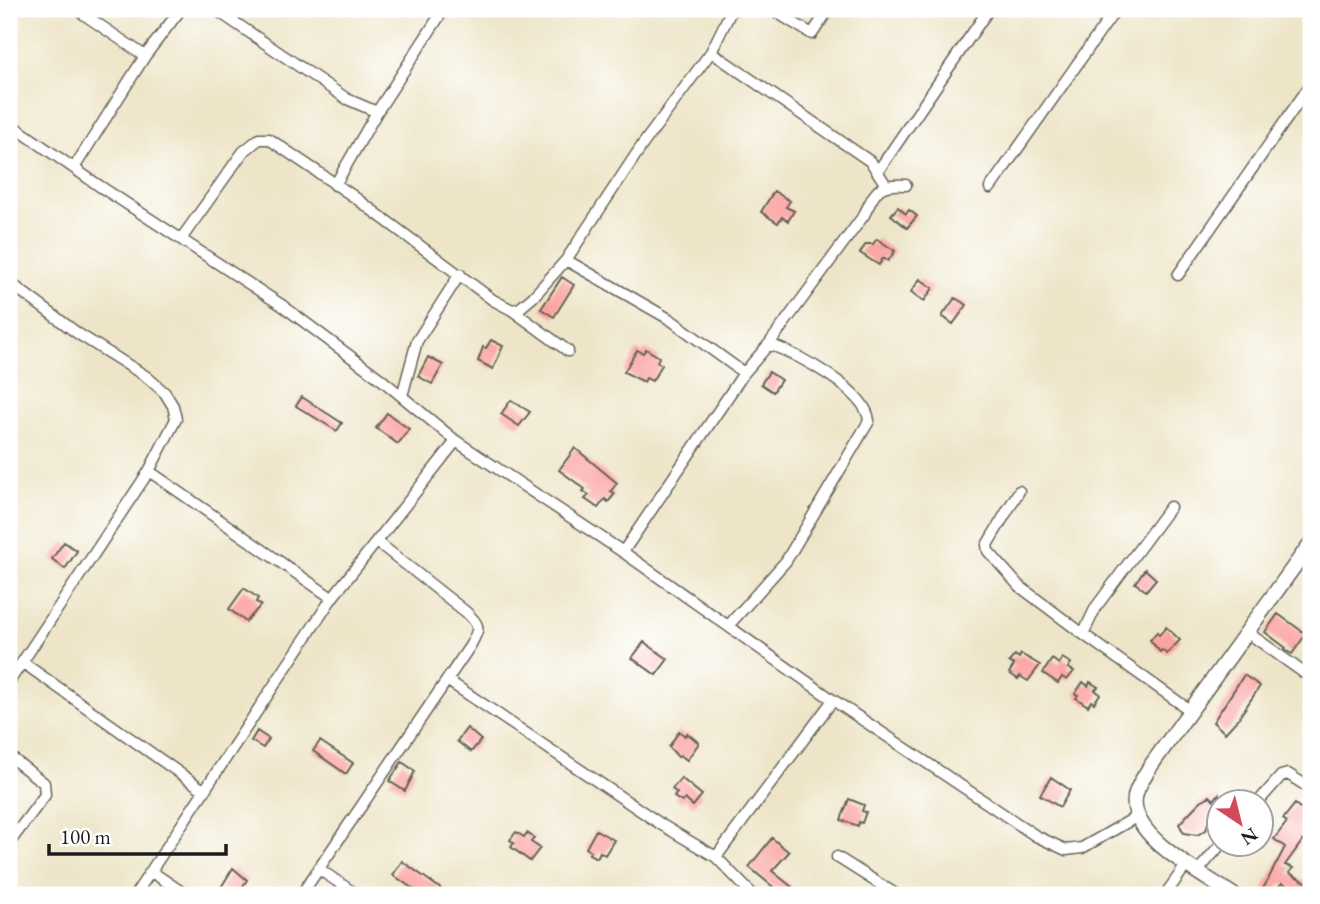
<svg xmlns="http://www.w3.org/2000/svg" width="1320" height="904" font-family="'EB Garamond',serif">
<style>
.building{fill:#fba3a1}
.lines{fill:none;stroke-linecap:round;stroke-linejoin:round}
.minor-casing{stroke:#666258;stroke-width:13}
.tertiary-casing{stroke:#666258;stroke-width:17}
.minor{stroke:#fff;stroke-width:10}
.tertiary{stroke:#fff;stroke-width:14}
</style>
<rect width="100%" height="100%" fill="#fff"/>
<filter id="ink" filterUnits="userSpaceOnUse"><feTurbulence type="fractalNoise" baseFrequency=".0143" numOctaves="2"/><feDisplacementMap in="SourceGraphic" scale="14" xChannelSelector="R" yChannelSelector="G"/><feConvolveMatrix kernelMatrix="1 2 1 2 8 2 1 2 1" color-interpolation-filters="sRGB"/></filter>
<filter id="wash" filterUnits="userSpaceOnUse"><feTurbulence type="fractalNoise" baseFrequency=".00686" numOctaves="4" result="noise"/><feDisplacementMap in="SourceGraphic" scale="28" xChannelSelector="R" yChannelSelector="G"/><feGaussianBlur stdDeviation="1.57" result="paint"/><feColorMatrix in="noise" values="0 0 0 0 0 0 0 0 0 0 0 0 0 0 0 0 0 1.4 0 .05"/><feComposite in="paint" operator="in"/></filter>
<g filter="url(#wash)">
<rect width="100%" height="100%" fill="#eee5c8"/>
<g id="blocks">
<path class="building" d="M774 191 790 201 786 207 794 211 788 221 782 217 778 223 761 212Z
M898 207 906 214 909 210 917 216 907 228 891 215Z
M877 239 895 251 888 261 883 258 879 265 860 253 866 244H873Z
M562 277 574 285 554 317 541 309Z
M920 279 933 288 924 301 911 292Z
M955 298 967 305 953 324 942 316Z
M491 340 503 346 493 369 478 361 483 347 486 348Z
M646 349 659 357 657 362 662 365 652 381 646 378 644 382 624 372 637 350 643 353Z
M428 357 443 365 432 384 418 376Z
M769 372 781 380 773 392 761 384Z
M302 397 342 423 337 431 296 406Z
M511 400 530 412 519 426 501 414Z
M387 413 409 429 398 444 376 428Z
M575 448 617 483 611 491 615 494 608 502 605 499 598 508 585 499 589 495 583 491 585 489 559 470Z
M64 542 77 551 65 569 52 559Z
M1145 569 1156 579 1146 591 1135 583Z
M244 588 258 598 256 602 261 605 246 622 229 609Z
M1278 614 1306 634 1292 654 1285 650 1286 648 1265 632Z
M1166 627 1180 640 1167 654 1162 650 1160 652 1150 640 1157 632 1159 635Z
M644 642 668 659 656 675 632 658Z
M1021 654 1040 665 1028 681 1020 676 1018 679 1009 673 1014 665 1009 662 1015 655 1019 658Z
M1062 658 1071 663 1068 668 1074 671 1067 680 1062 677 1058 683 1043 673 1052 659 1059 664Z
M1244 675 1260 686 1238 719 1225 733 1213 722Z
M1083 682 1088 686 1090 682 1098 687 1095 690 1100 694 1094 703 1091 701 1088 706 1076 698 1078 695 1075 694Z
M467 728 481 740 471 752 457 741Z
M257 731 269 739 263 748 251 741Z
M679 731 685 736 687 733 699 743 687 760 680 755 678 757 669 747Z
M320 741 353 763 346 774 313 751Z
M402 762 415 771 405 791 389 781Z
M1051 777 1070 790 1060 807 1040 795Z
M681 778 702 795 693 806 685 799 682 802 674 797 677 793 672 789Z
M1219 794V810L1211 822 1208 823 1206 830 1197 835 1184 833 1179 824 1194 808 1201 801 1210 796 1214 800Z
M849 799 864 805 862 811 866 812 862 823 859 822 858 826 841 820Z
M1295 804 1309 815 1308 817 1311 820V846L1303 840 1285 865 1293 868 1289 873 1308 883 1311 887V895H1297L1299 892 1282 883 1272 895 1263 889 1285 847 1274 839 1287 822 1283 819Z
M596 830 614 840 605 855 600 852 597 858 589 854 590 851 586 848Z
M516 832 524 837 527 833 534 838 531 842 540 848 530 861 511 847 514 843 510 840Z
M772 838 789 852 772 871 792 887 786 895H774L778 891 749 867Z
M402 861 441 889 437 895H422L393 875Z
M233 868 247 880 237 895H229L220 889Z"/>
</g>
</g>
<g filter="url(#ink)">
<use href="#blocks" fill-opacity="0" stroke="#666258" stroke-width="2"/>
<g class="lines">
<defs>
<path id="minor" d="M76 9 145 56
M215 9 347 99 377 112
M771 9 812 34 829 9
M711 52 871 162 886 185
M9 123 98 185 283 306 382 380 456 441 623 552 833 700 1036 836 1066 850 1082 848 1138 816
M74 168 145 56 181 9
M878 171 989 9
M335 185 377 112 444 9
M990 188 1116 9
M181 239 243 152 259 139H269L353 196 493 300 512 310 568 351
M566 260 671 320 744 373
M1178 275 1311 84
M9 282 77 333 147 377 165 393 173 406 176 419 149 471 9 682
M512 310 520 308 533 297 566 260 643 144 711 52 732 9
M402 396 417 341 460 274
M149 471 332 598
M1019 491 987 545 988 551 1019 586 1083 634
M1170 507 1096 607 1083 634 1191 711
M623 552 744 373 769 344 864 215C876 191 876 183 906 185
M728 626 786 561 869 421C867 390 796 354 769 344
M1247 632 1311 678
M22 662 205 791
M447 680 662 825 716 857 833 700
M9 756 44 783 45 795 9 843
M1258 802 1281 776 1288 774 1311 789
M716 857 753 895
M837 857 897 895
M319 869 357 895
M1198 871 1221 844
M152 872 186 895
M135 895 332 598 456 441
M301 895 470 646C480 627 481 627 466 612L376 541
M1165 895 1187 864"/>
<path id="tertiary" d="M1233 895C1205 875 1123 835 1136 793 1139 783 1147 772 1152 764L1311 543"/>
</defs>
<use href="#minor" class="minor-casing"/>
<use href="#tertiary" class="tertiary-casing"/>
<use href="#minor" class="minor"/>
<use href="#tertiary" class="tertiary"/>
</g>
</g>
<rect width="1320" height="904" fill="none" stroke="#fff" stroke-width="35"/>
<g transform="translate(1240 823) rotate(145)"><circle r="33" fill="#ffffff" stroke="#a4a4a4" stroke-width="2"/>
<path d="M0-5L12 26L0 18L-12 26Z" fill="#d1495b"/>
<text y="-10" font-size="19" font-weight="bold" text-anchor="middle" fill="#1c1c1c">N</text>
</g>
<path d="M49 844v10h177v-10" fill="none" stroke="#1c1c1c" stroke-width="3.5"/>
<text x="60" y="844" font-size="21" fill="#1c1c1c" stroke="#ffffff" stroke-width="5" paint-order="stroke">100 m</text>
</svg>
